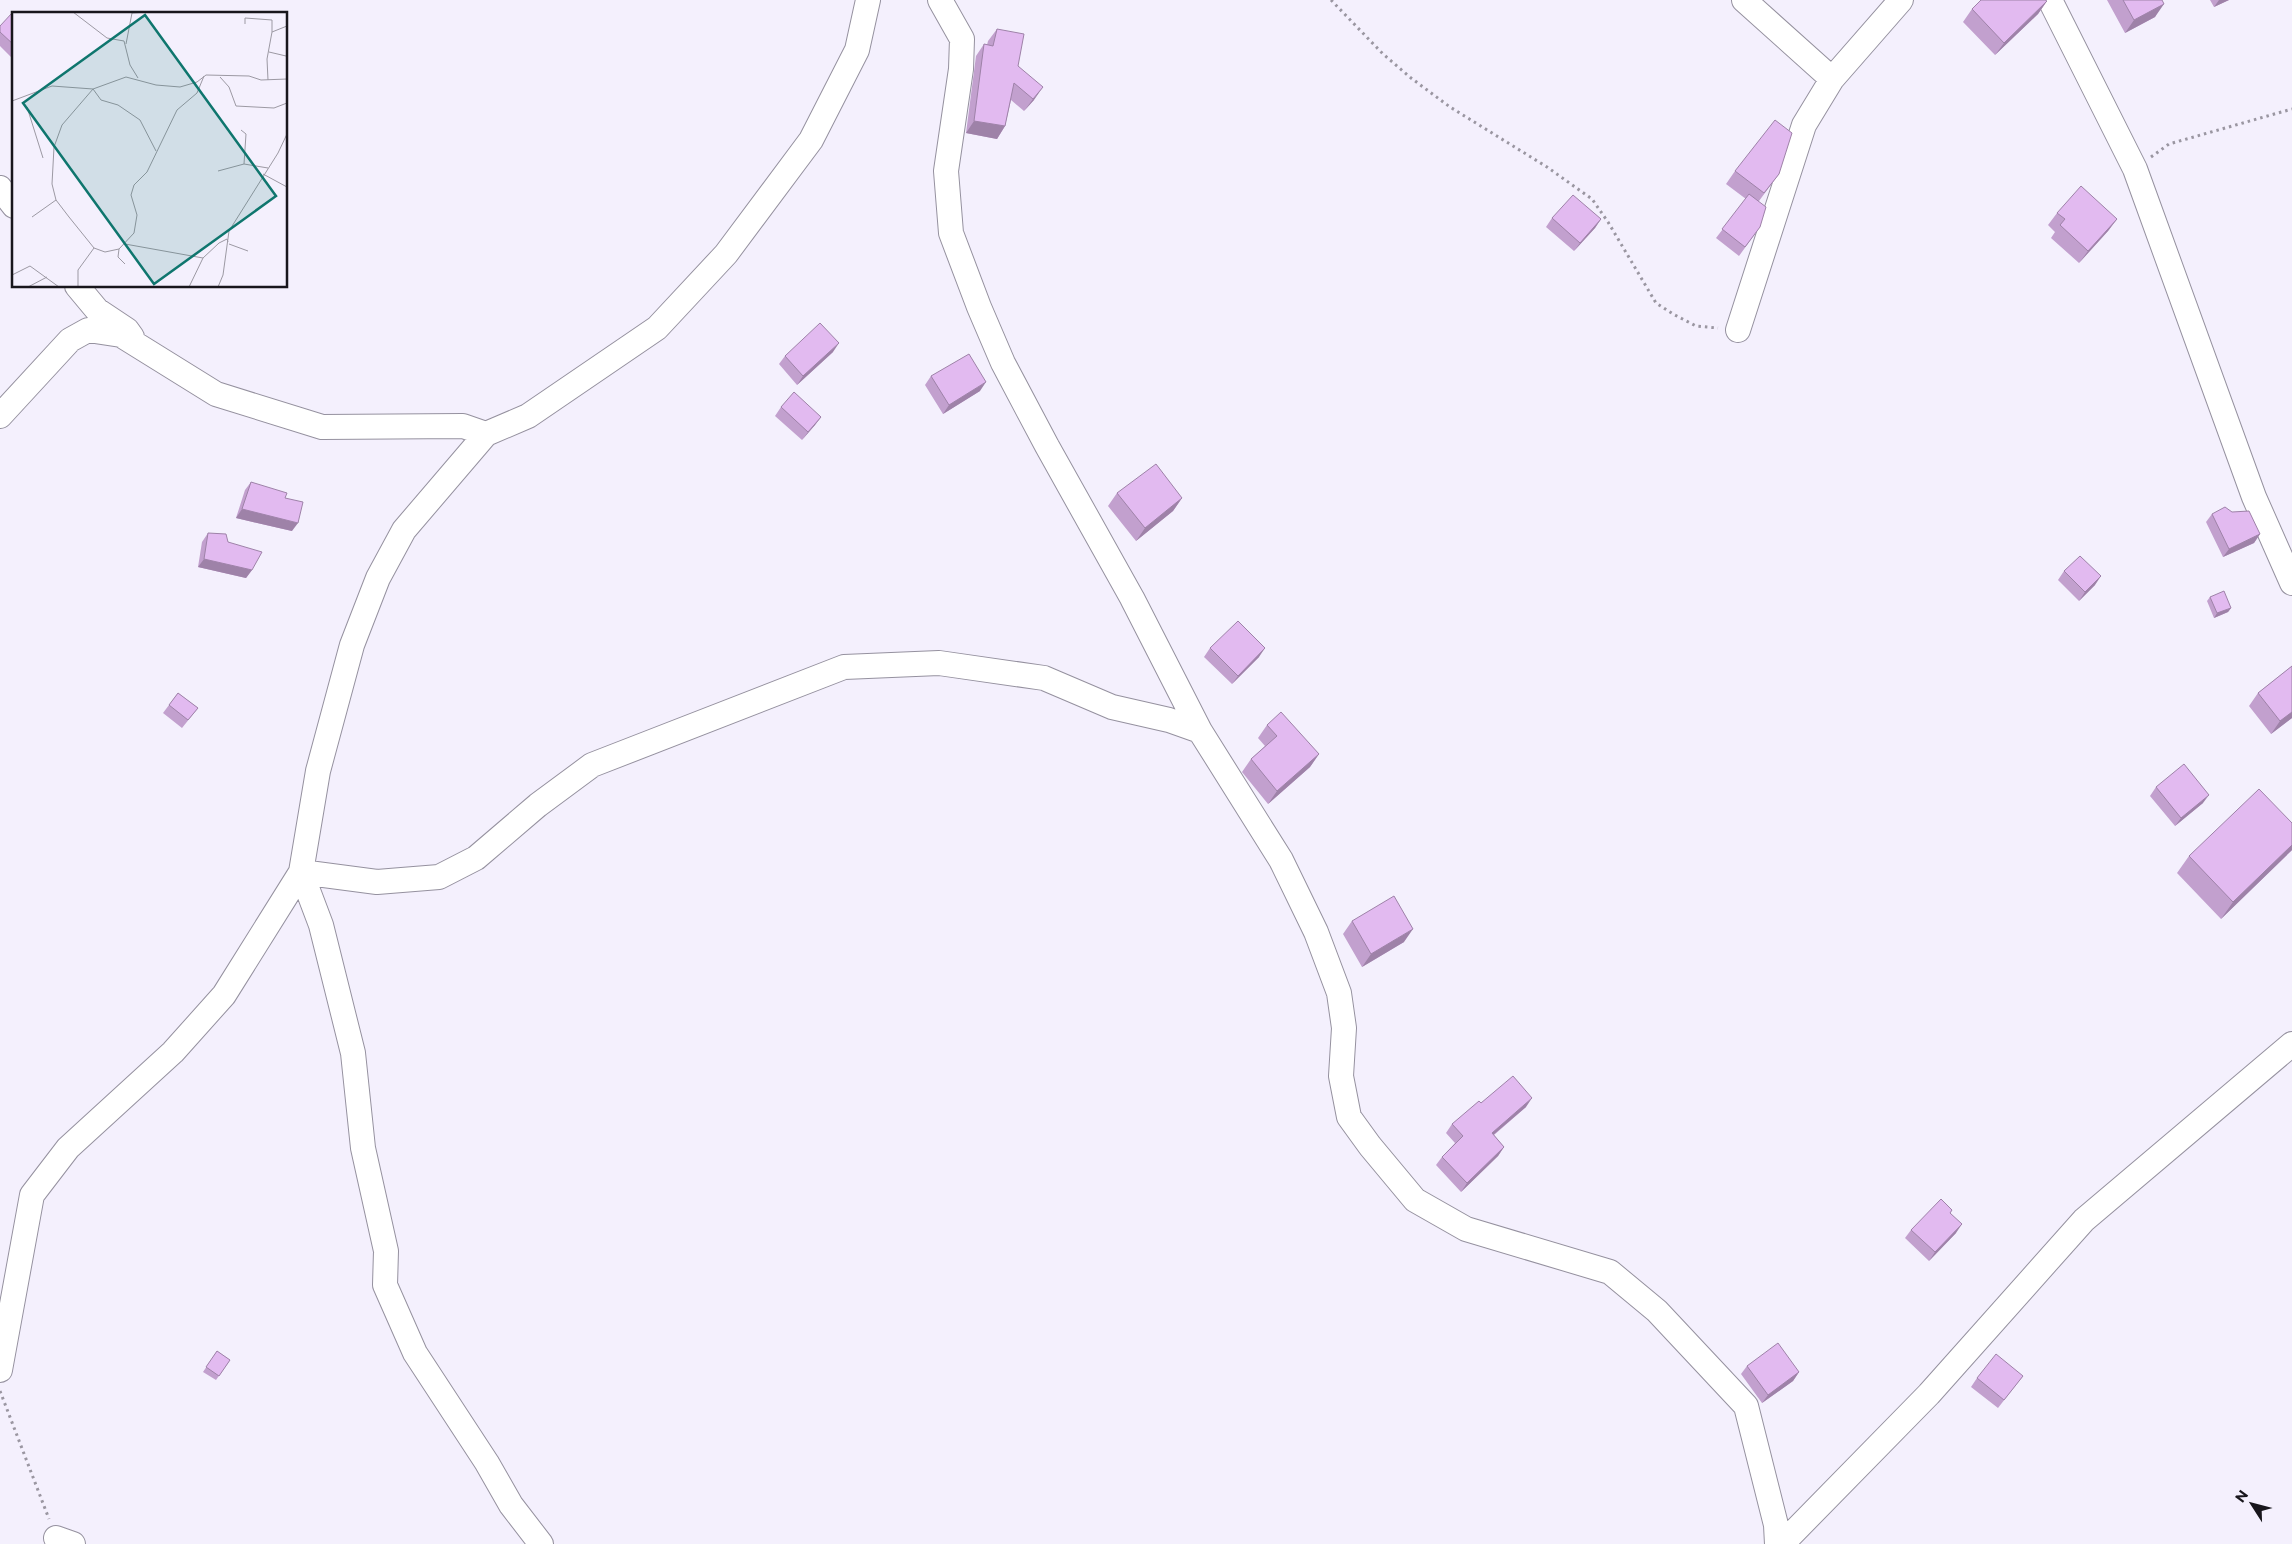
<svg xmlns="http://www.w3.org/2000/svg" width="2292" height="1544" font-family="Montserrat,sans-serif">
<style>
.lines{fill:none;stroke-linecap:round;stroke-linejoin:round}
.minor-casing{stroke:#95919f;stroke-width:26}
.path{stroke:#9a96a1;stroke-width:3;stroke-dasharray:2.5 4;stroke-linecap:butt}
.minor{stroke:#fff;stroke-width:24}
.wall{fill:#c2a0ce}
.shaded-wall{fill:#9e82a8}
.building{fill:#e2baf0;stroke:#9e82a8}
.inset-road{fill:none;stroke:#9c99a3;stroke-width:1}
.view{fill:#0f766e;fill-opacity:0.15;stroke:#0f766e;stroke-width:2.5}
.inset-edge{fill:none;stroke:#18161c;stroke-width:2.5}
</style>
<rect width="100%" height="100%" fill="#f4f0fd"/>
<g class="lines">
<defs>
<path id="minor" d="M940 0 962 39 961 69 946 171 951 233 979 307 1003 363 1047 446 1132 598 1200 731 1281 860 1316 932 1339 993 1344 1028 1341 1076 1349 1117 1370 1146 1415 1200 1466 1229 1610 1272 1657 1311 1746 1406 1776 1525 1777 1544
M1744 0 1832 79
M2050 0 2135 169 2254 497 2292 583
M0 188 14 206
M77 286 97 310 127 330 132 337
M1738 330 1804 125 1832 79 1901 0
M0 416 70 340 88 330 121 335 216 394 322 427 463 426 486 434
M301 872 377 882 439 877 476 858 538 805 592 765 844 667 939 663 1044 678 1112 707 1169 720 1200 731
M301 872 321 925 353 1053 363 1148 386 1251 385 1285 415 1353 487 1463 511 1505 541 1544
M0 1370 32 1195 68 1148 173 1052 224 995 301 872 318 771 352 645 378 578 404 530 486 434 528 416 657 328 726 254 811 140 857 50 868 0
M56 1538 73 1544
M1782 1544 1929 1394 2084 1220 2292 1044"/>
</defs>
<use href="#minor" class="minor-casing"/>
<path class="path" d="M1331 0 1383 54 1411 78 1450 107 1547 167 1592 199 1608 222 1656 303 1673 314 1696 326 1718 328
M2151 157 2169 144 2292 109
M0 1391 49 1519"/>
<use href="#minor" class="minor"/>
</g>
<path class="wall" d="M2107 0H2162L2155 17 2125 33Z
M2210 0H2229L2214 7Z
M2047 1 2038 14 1995 55 1963 22 1972 9Z
M14 14V60L0 46V26Z
M997 29 1018 66 1034 100 1024 111 1011 100 1005 126 997 139 966 133 976 56 984 44 987 45 988 41Z
M1735 171 1779 174 1759 201 1760 227 1739 256 1716 238 1746 199 1726 184Z
M2057 213 2117 219 2108 231 2079 263 2051 238 2055 232 2048 225Z
M1552 218 1601 219 1595 228 1574 251 1546 227Z
M833 352 797 385 779 364 785 356Z
M931 376 980 391 943 414 925 385Z
M781 407 821 417 815 425 802 440 775 416Z
M251 482 285 498 292 531 236 518 245 490Z
M1117 493 1182 498 1173 511 1136 541 1108 506Z
M2212 514 2260 534 2254 543 2223 557 2206 522Z
M208 533 252 570 246 578 198 567 202 542Z
M2064 571 2095 585 2079 601 2058 580Z
M2210 597 2231 608 2228 612 2214 618 2207 601Z
M1210 648 1259 657 1232 684 1204 657Z
M2292 666V718L2271 734 2249 706 2258 693Z
M178 693 198 708 182 728 163 713Z
M1267 725 1319 754 1310 767 1268 804 1242 772 1251 759 1265 746 1258 738Z
M2156 787 2203 803 2175 826 2150 796Z
M2292 823V850L2291 851 2221 919 2177 873 2189 856Z
M1352 921 1404 942 1362 967 1343 934Z
M1481 1103 1526 1107 1494 1135 1504 1147 1498 1156 1461 1192 1436 1165 1442 1157 1455 1143 1446 1133 1452 1124Z
M1952 1210 1950 1213 1956 1233 1929 1261 1905 1238 1911 1230Z
M217 1351 230 1360 216 1380 203 1372Z
M1747 1366 1799 1372 1793 1381 1762 1403 1741 1374Z
M2023 1376 1998 1408 1971 1387 1977 1378Z"/>
<path class="shaded-wall" d="M2219 0H2229L2214 7Z
M2047 1 2038 14 1995 55 2004 43Z
M2164 4 2155 17 2125 33 2134 20Z
M1043 87 1034 100 1024 111 1033 99Z
M974 121 1005 126 997 139 966 133Z
M1601 219 1595 228 1574 251 1580 243Z
M2117 219 2108 231 2079 263 2088 251Z
M839 343 833 352 797 385 803 376Z
M986 382 980 391 943 414 949 405Z
M821 417 815 425 802 440 808 432Z
M1182 498 1173 511 1136 541 1145 528Z
M242 509 298 523 292 531 236 518Z
M2260 534 2254 543 2223 557 2229 549Z
M204 559 252 570 246 578 198 567Z
M2101 576 2095 585 2079 601 2085 592Z
M2231 608 2228 612 2214 618 2217 613Z
M1265 648 1259 657 1232 684 1238 676Z
M2292 712V718L2271 734 2280 721Z
M1319 754 1310 767 1268 804 1277 791Z
M2209 795 2203 803 2175 826 2181 818Z
M2292 845V850L2291 851 2221 919 2233 902Z
M1413 929 1404 942 1362 967 1371 954Z
M1532 1098 1526 1107 1486 1141 1492 1133Z
M1504 1147 1498 1156 1461 1192 1467 1183Z
M1962 1224 1956 1233 1929 1261 1935 1252Z
M1799 1372 1793 1381 1762 1403 1768 1395Z"/>
<path class="building" d="M1981 0H2045L2047 1 2004 43 1972 9Z
M2123 0H2162L2164 4 2134 20Z
M12 13 14 14V45L0 32V26Z
M997 29 1024 34 1018 66 1043 87 1033 99 1014 83 1005 126 974 121 984 44 993 46Z
M1775 120 1792 133 1779 174 1764 193 1735 171Z
M2081 186 2117 219 2088 251 2060 225 2065 219 2057 213Z
M1749 194 1766 207 1760 227 1745 247 1722 229Z
M1573 195 1601 219 1580 243 1552 218Z
M820 323 839 343 803 376 785 356Z
M969 354 986 382 949 405 931 376Z
M794 392 821 417 808 432 781 407Z
M1156 464 1182 498 1145 528 1117 493Z
M251 482 287 493 285 498 303 502 298 523 242 509Z
M2225 507 2232 512 2249 511 2260 534 2229 549 2212 514Z
M208 533 226 534 228 542 262 552 252 570 204 559Z
M2080 556 2101 576 2085 592 2064 571Z
M2224 591 2231 608 2217 613 2210 597Z
M1238 621 1265 648 1238 676 1210 648Z
M2292 666V712L2280 721 2258 693Z
M178 693 198 708 188 720 169 705Z
M1281 712 1319 754 1277 791 1251 759 1277 736 1267 725Z
M2184 764 2209 795 2181 818 2156 787Z
M2259 789 2292 823V845L2233 902 2189 856Z
M1394 896 1413 929 1371 954 1352 921Z
M1513 1076 1532 1098 1492 1133 1504 1147 1467 1183 1442 1157 1463 1136 1452 1124 1479 1101 1481 1103Z
M1941 1199 1952 1210 1950 1213 1962 1224 1935 1252 1911 1230Z
M1778 1343 1799 1372 1768 1395 1747 1366Z
M217 1351 230 1360 219 1376 206 1367Z
M1996 1354 2023 1376 2004 1400 1977 1378Z"/>
<g transform="translate(12 12)">
<rect width="275" height="275" fill="#f4f0fd"/>
<path class="inset-road" d="M61 0 95 26 112 29 118 53 126 66M152 0H170M120 1 136 0M233 12V6L260 8V20M114 32 120 1M275 38V63M257 40 274 44M208 65 217 75 224 94 262 96 275 91M256 68 255 47 260 20 275 14M81 77 50 113 42 135 40 172 44 188 57 205 82 236 93 240 107 237 122 221 125 203 119 183 122 173 135 160 165 98 185 81 192 64M81 77 89 88 106 93 128 108 144 139M0 89 40 74 81 77 114 65 144 73 168 75 185 70 194 63 237 64 249 68 275 67M15 95 31 146M229 118 234 122 232 152M206 159 232 152 256 156M251 162 275 175M20 205 44 188M113 232 191 246M217 232 236 239M107 237 106 245 113 252M0 263 18 254 47 275M16 275 35 265M66 275V258L82 236M177 275 191 246 207 231 215 227 216 230M206 275 211 263 217 219 266 141 275 122"/>
<path class="view" d="M133 3 264 184 142 272 11 91Z"/>
<rect width="275" height="275" class="inset-edge"/>
</g>
<g transform="translate(2252 1504) rotate(306)" stroke="#f4f0fd" stroke-width="4" paint-order="stroke">
<path d="M0-4L9 19L0 12L-9 19Z" fill="#18161c"/>
<text y="-8" font-size="14" font-weight="bold" text-anchor="middle" fill="#18161c">N</text>
</g>
</svg>
